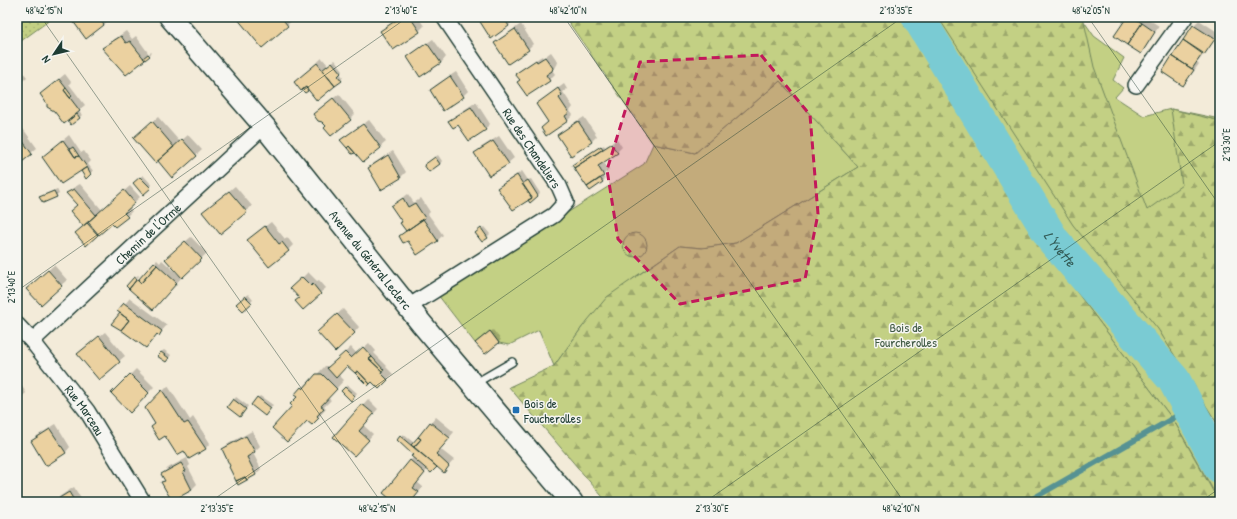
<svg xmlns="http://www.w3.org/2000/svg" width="1237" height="519" font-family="'Patrick Hand',sans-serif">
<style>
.grass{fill:#c3d084;stroke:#71865c}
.forest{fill:url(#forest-firs);stroke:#71865c}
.garden{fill:url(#garden-dots);stroke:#71865c}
.shadow{fill:#0003}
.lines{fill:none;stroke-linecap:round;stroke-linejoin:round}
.stream{stroke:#569293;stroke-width:5.5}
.river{stroke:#7acbd3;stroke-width:33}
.building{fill:#ebd1a0;stroke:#1f3d34}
.service-casing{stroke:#1f3d34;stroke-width:10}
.minor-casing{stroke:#1f3d34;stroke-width:18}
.secondary-casing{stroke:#1f3d34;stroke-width:24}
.service{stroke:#f6f6f2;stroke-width:7}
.minor{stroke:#f6f6f2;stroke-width:15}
.secondary{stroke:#f6f6f2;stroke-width:21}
.marked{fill:#c2185b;fill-opacity:0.2;stroke:#c2185b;stroke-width:3;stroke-dasharray:8 5;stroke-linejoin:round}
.ticks{fill:none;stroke:#1f3d34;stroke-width:1;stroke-opacity:0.45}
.poi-dot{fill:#1f6fb2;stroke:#f6f6f2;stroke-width:1.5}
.labels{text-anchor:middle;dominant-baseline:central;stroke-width:3;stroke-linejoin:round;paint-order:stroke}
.street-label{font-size:13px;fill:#1f3d34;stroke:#f6f6f2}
.park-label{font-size:13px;fill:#405a44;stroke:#f6f6f2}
.poi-label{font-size:13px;fill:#1f3d34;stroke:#f6f6f2;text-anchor:start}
.water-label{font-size:14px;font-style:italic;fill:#315954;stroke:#f6f6f2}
.neatline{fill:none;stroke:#1f3d34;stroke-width:1.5}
.ticks-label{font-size:10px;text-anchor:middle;fill:#1f3d34}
</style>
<defs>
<pattern id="forest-firs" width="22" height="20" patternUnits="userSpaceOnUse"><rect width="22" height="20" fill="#c3d084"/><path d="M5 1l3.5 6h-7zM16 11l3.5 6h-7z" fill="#9eaa6d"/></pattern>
<pattern id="garden-dots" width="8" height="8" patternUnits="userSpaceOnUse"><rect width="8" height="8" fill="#c3d084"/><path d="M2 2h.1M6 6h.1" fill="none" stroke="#9eaa6d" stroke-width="1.8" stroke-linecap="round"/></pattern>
</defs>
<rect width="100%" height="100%" fill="#f3ebd9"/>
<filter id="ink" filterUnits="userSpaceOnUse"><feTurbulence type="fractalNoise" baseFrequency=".025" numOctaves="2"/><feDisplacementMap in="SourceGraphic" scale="8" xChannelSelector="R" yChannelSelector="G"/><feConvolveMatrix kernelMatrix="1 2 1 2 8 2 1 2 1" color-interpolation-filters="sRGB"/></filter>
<g filter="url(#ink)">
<path class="grass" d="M909 17H1081L1094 36 1124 58 1113 80 1123 88 1115 97 1144 116 1171 109 1220 119V428L1174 355 1220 432V502L1174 421 1076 291 958 101Z
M780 81 858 167 736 243 702 248 680 246 635 277 583 326 554 366 539 330 509 345 499 343 490 331 475 343 438 295 644 164 653 144 695 153Z"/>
<path class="forest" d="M565 17H909L958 101 1076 291 1174 421 1219 502H607L509 387 554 366 583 326 607 297 680 246 702 248 736 243 858 167 780 81 695 153 653 144Z
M938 17H1083L1094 67 1147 210 1182 185 1171 109 1220 121V428L1158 329 1073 225Z
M623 245a12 12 0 1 1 24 0a12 12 0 1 1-24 0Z"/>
<path class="garden" d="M17 17H54L17 44Z"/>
<path class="shadow" d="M71 17H107L109 19 104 25Z
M237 17H296L262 47Z
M400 17H418L424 26 419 31H381Z
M478 17H512L514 20 508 26Z
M1128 17H1145L1159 26 1146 47 1140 52Z
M1199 20 1219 33 1197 63 1199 64 1188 79 1183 85 1163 72 1194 25Z
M521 24 533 44 528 49 496 43 501 38Z
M126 31 132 39 136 36 149 54 151 52 152 53 126 74 103 48 109 43Z
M433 39 446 57 441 63 408 57 414 52Z
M551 52 558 62 557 65 552 70 555 74 549 80 527 95 517 74 522 69 542 56 543 58Z
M322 58 328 65 335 60 343 70 340 73 343 77 341 80 309 89 305 92 304 90 307 86 295 82Z
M17 65 27 77 17 86Z
M456 72 468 91 463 96 431 90 436 85Z
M65 74 71 82 69 84 85 105 78 111 82 115 71 124 68 119 54 110 47 89Z
M564 84 567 89 563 92 573 107 570 111 573 115 568 120 546 135 549 122 537 104Z
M339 94 355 114 350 119 327 126 319 109Z
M476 102 490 124 485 129 450 121 455 116Z
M158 117 180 142 188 135 202 150 172 177 158 160 140 133Z
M584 117 597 136 592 141 571 155 558 135 564 130Z
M369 120 386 142 363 161 355 151 352 153 342 140Z
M21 126 37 148 17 164V129Z
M69 135 81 153 84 151 91 161 88 164 93 171 86 177 82 171 86 168 43 157Z
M499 136 514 158 508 163 489 175 475 154 480 148Z
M617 139 622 147 617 152 603 161 609 170 602 176 605 179 602 182 587 186 574 165 604 145 605 147Z
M393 151 406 172 401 177 382 189 369 168 374 163Z
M438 155 442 161 440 164 425 165Z
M522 171 528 180 531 179 540 193 538 195 528 199 499 188 504 183Z
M143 175 152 185 143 194 134 183Z
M80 184 102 210 130 186 140 197 129 207 132 211 127 216 115 226 112 222 86 245 84 226 72 211 78 205 67 193 73 188Z
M235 186 252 206 220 233 209 207Z
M57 189 59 194 56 196 41 197 43 195Z
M408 194 414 203 421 198 430 212 428 214 443 235 437 241 408 240 400 236 406 230 403 222 392 206Z
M271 222 285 239 287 237 293 245 288 250 254 235Z
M484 227 490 234 487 237 479 230Z
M191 237 207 253 182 277 158 303 127 286 138 275 139 276 136 279 138 280 157 260 160 263 162 260 179 275 172 253Z
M17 253 22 259 19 263 21 267 17 271Z
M54 265 67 280 41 303 33 284Z
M308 272 317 281 319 280 326 288 320 293 300 298 297 283Z
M248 294 253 300 243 309 238 304Z
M130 298 167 325 159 334 121 313 125 304Z
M343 309 359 327 354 333 324 327Z
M493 330 501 340 498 342 479 341Z
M105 332 125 356 119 361 84 349Z
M369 343 376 351 374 353 387 366 386 367 393 374 379 388 372 381 348 364 338 374 344 380 328 398 331 400 324 407 326 409 312 424 293 406 298 397 296 395 310 380 311 381 325 366H330L351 347 357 354Z
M164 350 171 355 168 359 161 352Z
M136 369 154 387 130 411 112 393Z
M17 378 26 393 17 401Z
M348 385 357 393 351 400 342 391Z
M168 386 190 420 193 417 210 443 205 449H184L166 435 146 408Z
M260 396 273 405 267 412 258 398Z
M236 397 248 406 243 413 234 400Z
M368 399 378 409 363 425 373 434 359 450 334 437Z
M436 417 454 432 440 449 454 460 444 471 437 466 434 469H428L417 482 423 487 411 502H395L410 461 414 457 415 454 398 440 403 434 414 443Z
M56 424 70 447 65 453 32 441 37 436Z
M252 431 260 446 253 453 261 469 256 474 223 449 228 444Z
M187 458 190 465 188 467 197 484 192 489 172 500 163 483 166 480 162 474 168 468Z
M74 487 83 502H53L56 499Z"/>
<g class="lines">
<path class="stream" d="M1027 502 1189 409"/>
<path class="river" id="s1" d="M918 17 1053 240 1174 380 1220 467"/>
</g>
<path class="building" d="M70 17H98L104 25 86 39Z
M236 17H281L288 26 262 48Z
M401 17H410L420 32 393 50 380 31Z
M477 17H503L509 26 491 39Z
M1127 17H1133L1142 23 1127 45 1114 36Z
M1142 23 1155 32 1141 54 1127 45Z
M1193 25 1215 39 1204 55 1183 40Z
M515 29 529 50 508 64 494 43Z
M121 36 126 43 130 41 145 60 126 75 102 48Z
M1183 40 1203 53 1192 69 1172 56Z
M427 43 441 63 420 77 407 57Z
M148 54 150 56 145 60 143 58Z
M1172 56 1194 70 1183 86 1162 72Z
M545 57 553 68 552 71 546 75 550 81 527 96 517 82 520 80 515 74 536 60 537 62Z
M332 62 341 73 338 76 342 81 335 86 322 70Z
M317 63 335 86 317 101 306 87 301 91 294 82Z
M450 76 464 97 443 111 430 90Z
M17 77 22 83 17 88Z
M59 79 66 88 64 90 80 111 64 124 54 111 47 107V104L40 94Z
M306 87 308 91 305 93 302 90Z
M66 88 72 96 70 98 64 90Z
M558 88 562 95 559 98 569 113 565 116 568 121 546 136 541 128 548 122 536 104Z
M333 98 351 120 331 136 324 128 326 126 322 122 318 121 313 114Z
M471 107 486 130 469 141 458 125 453 128 448 121Z
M77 114 80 118 71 125 68 121Z
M152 121 174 147 155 163 133 138Z
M578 121 592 142 571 156 557 135Z
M363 124 381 148 363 162 349 146 347 148 340 140Z
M17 133 32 154 17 166Z
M182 139 197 156 172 178 158 161Z
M63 140 75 157 79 156 87 167 61 184 42 157Z
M493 141 509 164 489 176 474 153Z
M611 144 618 153 598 166 604 176 587 187 574 168Z
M349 146 355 153 352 154 347 148Z
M601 146 603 149 574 168 572 165Z
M73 147 79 156 75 157 70 149Z
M388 155 401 178 381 190 368 168Z
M435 157 440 164 429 172 424 165Z
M87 167 91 174 86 179 81 171Z
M517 175 532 198 513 210 497 188Z
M140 177 151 188 143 195 133 183Z
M600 178 603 182 590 191 587 187Z
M528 180 538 196 530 203 528 200 532 198 522 184Z
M74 189 96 215 83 226 70 211 77 205 66 193Z
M124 190 135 203 124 213 128 217 115 227 112 224 99 235 88 222Z
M54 191 57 197 43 203 39 197Z
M229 191 247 212 220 234 202 212Z
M403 198 408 207 415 203 425 218 406 231 400 223 402 222 391 206Z
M423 219 438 241 417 255 408 241 403 243 399 236Z
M87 223 98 235 86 246 75 233Z
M265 226 279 244 282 242 289 251 269 267 247 240Z
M481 228 488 238 482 242 475 233Z
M185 241 202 259 182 278 165 259Z
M154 262 157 265 141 283 138 280Z
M157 265 177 283 153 310 129 289 137 279 141 283Z
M48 270 62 286 41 305 26 289Z
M134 277 137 279 129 289 126 286Z
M302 277 311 286 313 284 321 294 303 310 295 301 299 298 290 288Z
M245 296 252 303 243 311 236 304Z
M124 303 162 331 159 336 157 334 146 348 121 330 129 320 117 311Z
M120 313 129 320 121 330 111 324Z
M337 314 355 333 335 352 317 332Z
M490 331 499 343 485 354 475 343Z
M99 336 120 362 99 380 77 354Z
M363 347 372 357 369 359 382 371 381 373 388 380 379 389 372 382 370 384 358 371 355 373 347 366 336 378 327 368 345 352 351 358Z
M161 352 169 358 166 362 157 356Z
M372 357 384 370 382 371 369 359Z
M358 371 370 384 368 386 355 373Z
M130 374 149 393 130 413 111 393Z
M316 374H322L337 389 321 406 324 408 317 416 319 418 312 425 307 421 287 442 272 428 292 406 290 404 297 397 294 395 301 387 303 389Z
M345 387 355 396 351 401 341 391Z
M162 390 184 424 188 422 206 449 189 459 184 451 177 455 165 436 159 440 151 427 155 424 145 408Z
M17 392 21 399 17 402Z
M257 397 271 408 265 416 251 405Z
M233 399 246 409 240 417 227 407Z
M362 404 374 414 359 431 369 440 354 456 333 437Z
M430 422 450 438 436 454 449 466 444 473 414 447 421 439 418 437Z
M50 429 66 453 46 466 31 441Z
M246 436 255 452 247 457 256 475 247 480 245 477 236 481 229 467 230 466 222 449Z
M400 436 437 467 431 473 411 456 413 455 397 440Z
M418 437 421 439 414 447 411 445Z
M410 460 425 473 413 488 419 492 411 502H394L383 493Z
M181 463 186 471 183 472 192 490 172 501 161 482 165 481 161 474Z
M245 477 247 480 238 485 236 481Z
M69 492 75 502H53Z"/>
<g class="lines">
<defs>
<path id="service" d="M474 384 512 362"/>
<g id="minor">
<path d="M1136 85 1185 17"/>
<path d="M408 307 554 215 566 202 559 186 444 17"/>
<path id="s2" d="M17 325 32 341 87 411 143 502"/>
<path id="s3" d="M32 341 264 126"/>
</g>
<g id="secondary">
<path id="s4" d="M170 17 264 126 421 323 572 502"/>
</g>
</defs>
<use href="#service" class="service-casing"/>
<use href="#minor" class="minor-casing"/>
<use href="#secondary" class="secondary-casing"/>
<use href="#service" class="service"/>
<use href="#minor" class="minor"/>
<use href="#secondary" class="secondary"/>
</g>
</g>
<path class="marked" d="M761 55 810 115 818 214 805 279 680 304 618 239 607 170 640 62Z"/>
<path class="ticks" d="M41 17 381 502M564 17 904 502M1088 17 1220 206M17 291 408 17M210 502 903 17M705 502 1220 141M1200 502 1220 488"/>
<rect class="poi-dot" x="512" y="406" width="8" height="8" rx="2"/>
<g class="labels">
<g class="street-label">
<text transform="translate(532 148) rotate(56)">Rue des Chandeliers</text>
<text stroke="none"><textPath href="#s3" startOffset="158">Chemin de l'Orme</textPath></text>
<text stroke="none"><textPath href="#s4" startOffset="315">Avenue du Général Leclerc</textPath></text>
<text stroke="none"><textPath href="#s2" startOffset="109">Rue Marceau</textPath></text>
</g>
<g class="park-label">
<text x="906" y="327">Bois de<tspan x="906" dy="15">Fourcherolles</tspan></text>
</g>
<g class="poi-label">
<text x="524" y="403">Bois de<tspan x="524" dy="15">Foucherolles</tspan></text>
</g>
<g class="water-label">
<text stroke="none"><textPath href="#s1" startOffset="272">L'Yvette</textPath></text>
</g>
</g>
<rect width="1237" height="519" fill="none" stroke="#f6f6f2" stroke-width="44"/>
<g transform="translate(54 54) rotate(235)" stroke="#f6f6f2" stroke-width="3" paint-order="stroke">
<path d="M0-3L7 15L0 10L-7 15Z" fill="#1f3d34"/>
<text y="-6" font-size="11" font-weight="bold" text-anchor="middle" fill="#1f3d34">N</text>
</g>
<rect x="22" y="22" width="1193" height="475" class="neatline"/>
<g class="ticks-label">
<text x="44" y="14">48°42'15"N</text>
<text x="401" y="14">2°13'40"E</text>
<text x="568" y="14">48°42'10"N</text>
<text x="896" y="14">2°13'35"E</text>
<text x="1091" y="14">48°42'05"N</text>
<text transform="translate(1226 145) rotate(-90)" y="4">2°13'30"E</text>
<text transform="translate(11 287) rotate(-90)" y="4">2°13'40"E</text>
<text x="217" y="512">2°13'35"E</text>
<text x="377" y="512">48°42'15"N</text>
<text x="712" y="512">2°13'30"E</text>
<text x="901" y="512">48°42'10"N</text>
</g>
</svg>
